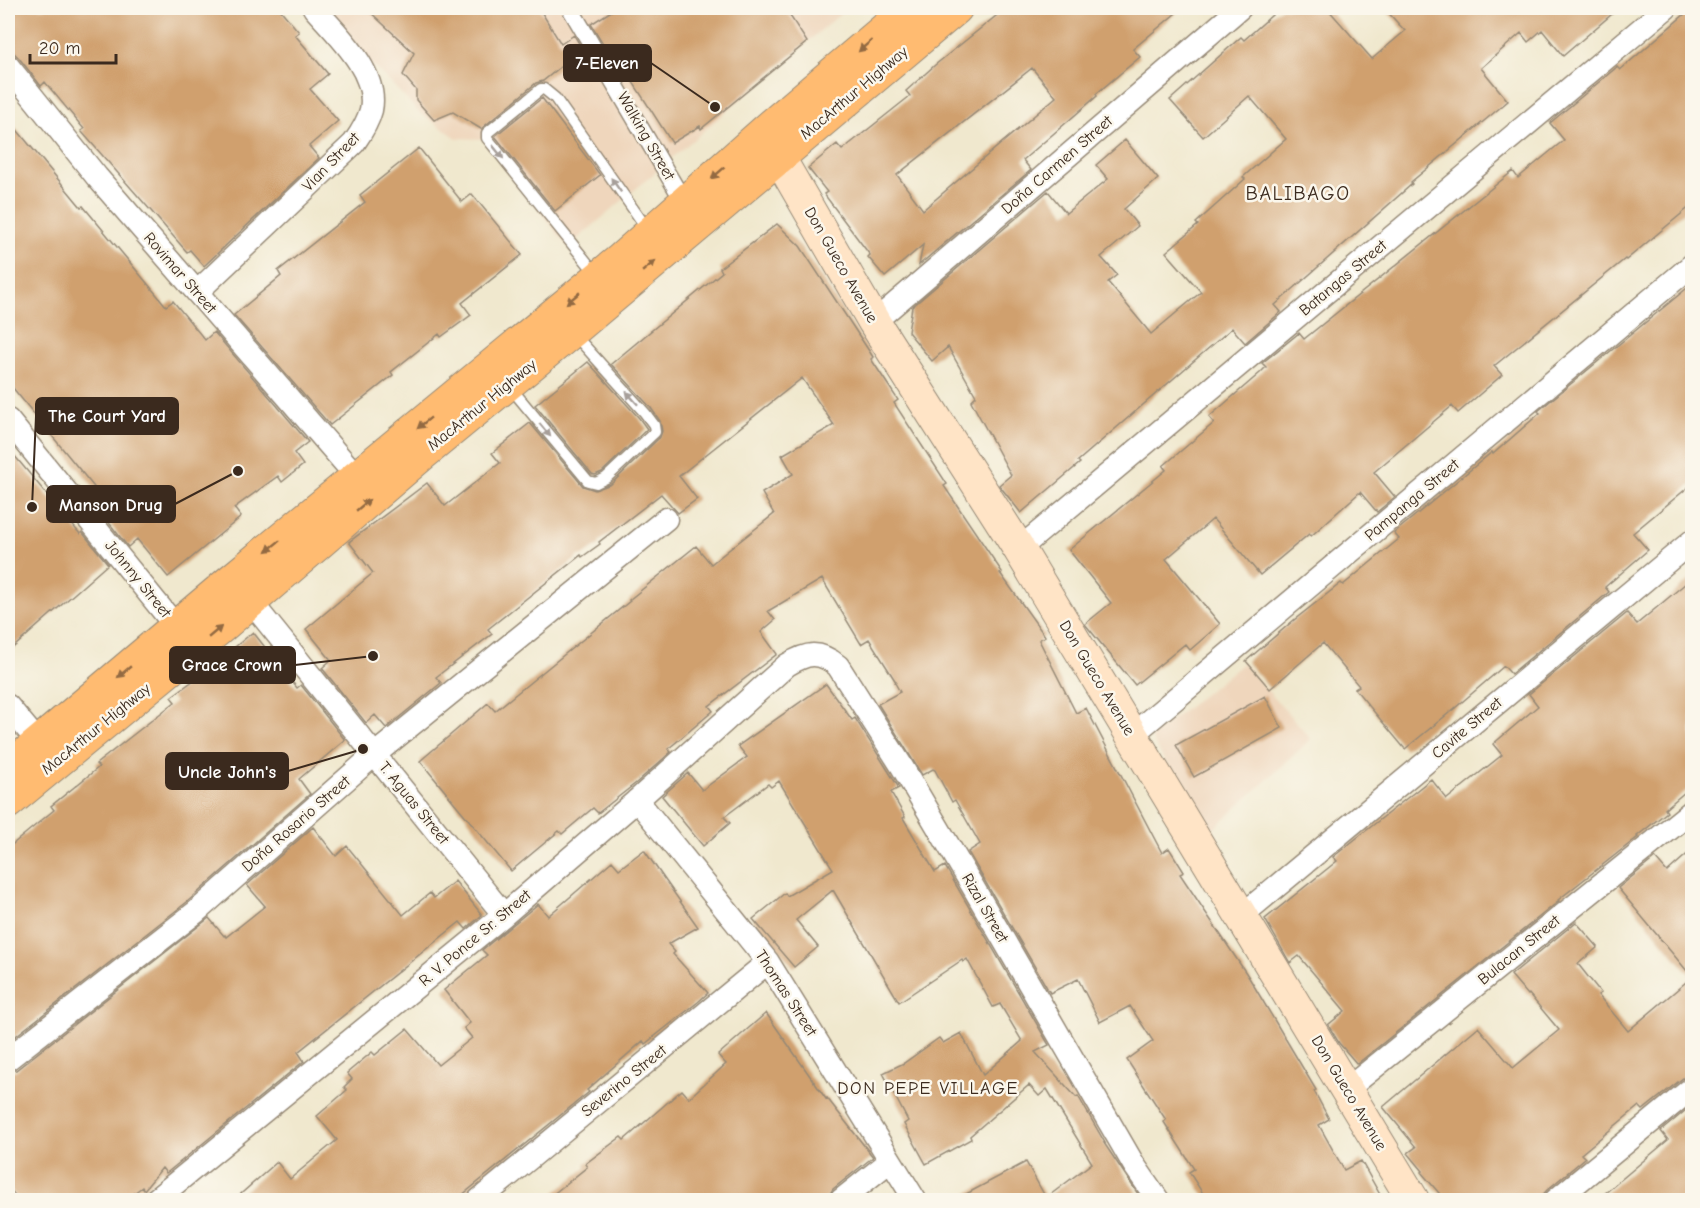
<svg xmlns="http://www.w3.org/2000/svg" width="1700" height="1208" font-family="'Comic Neue',sans-serif">
<style>
.built{fill:#efd6bc}
.building{fill:#d0a06e;fill-rule:evenodd}
.lines{fill:none;stroke-linecap:round;stroke-linejoin:round}
.service-casing{stroke:#968976;stroke-width:13}
.pedestrian-casing{stroke:#968976;stroke-width:19}
.minor-casing{stroke:#968976;stroke-width:25}
.secondary-casing{stroke:#968976;stroke-width:34}
.trunk-casing{stroke:#968976;stroke-width:35}
.service{stroke:#fff;stroke-width:10}
.pedestrian{stroke:#fff;stroke-width:16}
.minor{stroke:#fff;stroke-width:22}
.secondary{stroke:#ffe4c6;stroke-width:32}
.trunk{stroke:#ffbb71;stroke-width:33}
.oneway{fill:#936b43}
.oneway2{fill:#a79f9a}
.labels{text-anchor:middle;dominant-baseline:central;stroke-width:5;stroke-linejoin:round;paint-order:stroke}
.street-label{font-size:16px;fill:#3b2a1e;stroke:#fbf7ec}
.neighbourhood-label{font-size:18px;letter-spacing:1.5px;fill:#3b2a1e;stroke:#fbf7ec}
.quarter-label{font-size:20px;letter-spacing:1.5px;fill:#3b2a1e;stroke:#fbf7ec}
.leader{fill:none;stroke:#3b2a1e;stroke-width:2}
.callout-dot{fill:#3b2a1e;stroke:#fbf7ec;stroke-width:2}
.callout{fill:#3b2a1e;stroke:#3b2a1e;stroke-width:2}
.callout-label{font-size:18px;text-anchor:middle;font-weight:bold;fill:#fff}
</style>
<rect width="100%" height="100%" fill="#fbf7ec"/>
<filter id="ink" filterUnits="userSpaceOnUse"><feTurbulence type="fractalNoise" baseFrequency=".0167" numOctaves="2"/><feDisplacementMap in="SourceGraphic" scale="12" xChannelSelector="R" yChannelSelector="G"/><feConvolveMatrix kernelMatrix="1 2 1 2 8 2 1 2 1" color-interpolation-filters="sRGB"/></filter>
<filter id="wash" filterUnits="userSpaceOnUse"><feTurbulence type="fractalNoise" baseFrequency=".008" numOctaves="4" result="noise"/><feDisplacementMap in="SourceGraphic" scale="24" xChannelSelector="R" yChannelSelector="G"/><feGaussianBlur stdDeviation="1.35" result="paint"/><feColorMatrix in="noise" values="0 0 0 0 0 0 0 0 0 0 0 0 0 0 0 0 0 1.4 0 .05"/><feComposite in="paint" operator="in"/></filter>
<g filter="url(#wash)">
<rect width="100%" height="100%" fill="#f0e8ce"/>
<path class="built" d="M329 8H847L568 247 486 139 457 138 420 113 378 70 369 62Z
M1243 663 1311 739 1207 835 1151 737Z"/>
<g id="blocks">
<path class="building" d="M8 8H279L299 32 295 35 328 74 310 89 338 121 309 146 319 158 204 266 190 250 187 252 81 131 84 129 45 82 41 86 19 58 8 47Z
M366 8H539L561 44 574 35 587 57 564 49 570 59 543 81 536 83 481 129 453 112 434 120 416 100V90L403 75 414 53Z
M616 8H785L807 42 701 129 700 126 672 143 626 71 618 68 591 24Z
M1006 8H1182L1133 49 1140 57 1096 94 1097 96 1023 160 1031 170 919 265 923 245 885 277 868 257 870 255 824 194 827 192 808 168 837 144 842 150 910 96 906 91 935 65ZM1032 68 1056 97 923 210 897 175Z
M1280 8H1327L1372 59 1405 31 1384 8H1619L1563 56 1542 30 1528 42 1521 33 1481 68 1508 101 1411 182 1412 184 1275 305 1281 312 1245 343 1232 328 1078 461 1080 463 1021 513 999 485 1011 475 971 401 976 396 948 347 932 361 908 332 912 307 1048 191 1066 213 1108 179 1096 165 1125 140 1158 179 1124 209 1138 226 1101 257 1117 275 1108 282 1151 334 1201 292 1166 252 1198 225 1196 223 1245 179 1243 177 1286 139 1249 96 1203 137 1170 100 1241 37 1244 40Z
M1692 8V205L1626 260 1625 259 1494 366 1502 375 1458 413 1452 406 1374 472 1395 497 1377 512 1360 492 1311 536 1309 534 1260 575 1213 519 1166 559 1220 624 1190 650 1185 644 1135 685 1085 624 1111 603 1069 550 1166 470 1163 466 1214 423 1209 417 1260 373 1266 367 1262 363 1299 333 1304 339 1513 171 1518 178 1564 140 1550 123 1617 67 1620 70Z
M542 98 600 175 555 211 495 136Z
M8 119 81 207 83 206 122 253 166 306 173 301 205 340 214 332 308 442 294 453 303 465 282 482 278 476 234 508 241 517 168 577 137 539 128 547 103 515 111 508 8 382Z
M419 148 462 202 472 194 522 255 462 303 471 315 441 337 439 334 391 372 393 375 330 425 234 315 281 276 278 271 365 202 360 195Z
M777 224 800 246 873 357 871 359 898 400 894 403 947 484 944 486 1002 572 1000 573 1045 636 1039 640 1076 713 1086 708 1162 853 1169 848 1184 872 1180 874 1248 976 1316 1090 1314 1091 1329 1119 1319 1125 1344 1170 1361 1161 1383 1200H1207L1189 1172 1194 1169 1164 1122 1166 1120 1127 1060 1153 1041 1130 1006 1100 1022 1078 979 1050 993 968 852 980 844 955 800 952 802 935 770 933 769 922 775 878 704 900 692 895 683 896 682 869 639 861 644 822 579 768 611 775 620 761 632 777 654 709 706 713 711 668 749 671 752 636 783 598 813 593 808 562 834 559 831 511 871 420 761 488 703 495 711 630 601 629 600 696 546 711 564 774 514 762 493 793 474 782 455 834 425 802 378 679 476 697 499 678 513 661 494 599 542 600 544 582 557 581 555 488 629 492 634 436 677 441 683 386 728 375 715 366 723 322 668 331 660 306 629 373 573 349 542 427 483 445 506 500 463 492 453 530 423 583 486 595 490 611 484 660 437 662 431 660 421 651 408 611 364 722 272 720 268Z
M1692 284V484L1633 533 1648 550 1605 587 1609 592 1511 674 1504 666 1455 708 1405 749 1355 689 1359 686 1323 643 1270 689 1246 661 1294 620 1341 583 1343 585 1399 539 1394 533 1492 452 1493 454 1540 413 1538 411Z
M588 362 639 418 647 429 602 472 595 475 592 474 535 405Z
M8 448 80 534 82 532 108 564 8 652Z
M1692 578V786L1665 809 1667 812 1637 836 1638 837 1558 900 1559 901 1357 1064 1339 1043 1328 1025 1345 1011 1299 956 1290 963 1265 919 1337 861 1333 857 1431 779 1447 799 1502 755 1493 744 1538 706 1529 694 1627 613 1637 624Z
M253 632 297 688 301 685 345 740 299 779 310 794 187 902 8 1042V848L54 810 51 806 99 767 96 764 175 702 171 697 205 672Z
M826 684 852 720 855 718 889 772 899 788 891 792 905 817 903 818 935 872 945 866 1049 1045 1035 1052 1076 1097 1078 1096 1105 1143H1104L1142 1200H955L1026 1162 1046 1198 1092 1163 1047 1089 1039 1096 1029 1085 970 1136 971 1139 926 1164 904 1124 908 1121 883 1073 904 1063 939 1038 943 1043 961 1033 983 1075 1022 1041 1000 1004 993 1007 967 959 963 962 962 960 899 1002 833 890 796 920 818 947 794 967 753 919 785 893 787 896 833 869 779 781 771 787 768 784 724 817 730 823 703 846 662 796 688 773 702 790 747 757 738 746Z
M1265 696 1282 728 1194 777 1176 745Z
M313 827 336 856 347 846 403 915 430 893 434 898 455 881 482 915 466 929 460 922 298 1052 304 1061 169 1171 166 1173 162 1168 144 1190 142 1187 125 1200H19L8 1187V1072L16 1070 209 918 224 936 225 935 226 937 265 906 247 885Z
M644 850 698 927 668 944 675 952 673 954 708 993 698 1002 645 1044 643 1041 587 1090 589 1092 456 1200H234L277 1162 290 1179 337 1140 317 1116 347 1090 344 1087 352 1079 347 1073 372 1052 375 1055 407 1029 438 1065 472 1038 464 1028 470 1023 444 990 487 955 482 950 538 904 548 916 612 861 619 869Z
M1692 850V977L1618 888 1655 858 1667 872Z
M1576 922 1598 947 1578 964 1601 993 1598 995 1628 1031 1692 977V1075L1683 1078 1643 1110 1639 1106 1581 1154 1585 1158 1547 1190 1538 1200H1445L1421 1172 1423 1171 1408 1153 1416 1147 1383 1107 1478 1027 1513 1068 1559 1030 1529 994 1528 995 1511 975Z
M766 1013 826 1099 827 1098 873 1157 833 1189 826 1200H546L587 1167 585 1164 621 1137 624 1140 682 1090 689 1098 726 1064 718 1055Z
M1692 1105V1200H1597L1668 1140 1661 1131Z"/>
</g>
</g>
<g filter="url(#ink)">
<use href="#blocks" fill-opacity="0" stroke="#968976" stroke-width="1.5"/>
<g class="lines">
<defs>
<path id="service" d="M597 275 487 138V133L541 89H544L555 98 648 230
M510 387 588 481 596 483 606 478 655 432 654 425 645 413 573 333"/>
<path id="pedestrian" d="M570 8 684 202"/>
<path id="minor" d="M8 66 97 177 357 477
M197 292 354 143C361 133 368 122 371 110 379 72 336 33 314 8
M874 322 1240 8
M8 420 177 628
M1019 549 1666 8
M243 592 504 915
M8 706 39 743
M1132 735 1692 265
M637 800 768 962 915 1200
M1241 916 1692 541
M8 1059 196 912 374 755 666 519
M1346 1090 1692 811
M155 1200 504 915 635 802 787 665C807 653 819 650 838 666L901 765 969 880 1134 1165 1158 1200
M479 1200 768 962
M841 1200 890 1161
M1556 1200 1692 1088"/>
<path id="secondary" d="M778 156 874 322 1019 549 1413 1200"/>
<path id="trunk" d="M8 769 232 580 619 261 771 126 910 8
M8 802 222 626 421 455 572 331 956 8"/>
</defs>
<use href="#service" class="service-casing"/>
<use href="#pedestrian" class="pedestrian-casing"/>
<use href="#minor" class="minor-casing"/>
<use href="#secondary" class="secondary-casing"/>
<use href="#trunk" class="trunk-casing"/>
<use href="#service" class="service"/>
<use href="#pedestrian" class="pedestrian"/>
<use href="#minor" class="minor"/>
<use href="#secondary" class="secondary"/>
<use href="#trunk" class="trunk"/>
</g>
<defs><path id="oneway-solid" d="M-6-.8H1V-3.2L6.5 0L1 3.2V.8H-6Z" transform="scale(1.5)"/></defs>
<g class="oneway">
<use href="#oneway-solid" transform="translate(865 46) rotate(139)"/>
<use href="#oneway-solid" transform="translate(718 173) rotate(139)"/>
<use href="#oneway-solid" transform="translate(649 266) rotate(-40)"/>
<use href="#oneway-solid" transform="translate(573 298) rotate(140)"/>
<use href="#oneway-solid" transform="translate(424 423) rotate(141)"/>
<use href="#oneway-solid" transform="translate(363 505) rotate(-40)"/>
<use href="#oneway-solid" transform="translate(273 546) rotate(141)"/>
<use href="#oneway-solid" transform="translate(215 632) rotate(-40)"/>
<use href="#oneway-solid" transform="translate(124 672) rotate(140)"/>
</g>
<g class="oneway2">
<use href="#oneway-solid" transform="translate(498 152) rotate(51)"/>
<use href="#oneway-solid" transform="translate(616 185) rotate(-125)"/>
<use href="#oneway-solid" transform="translate(632 398) rotate(-132)"/>
<use href="#oneway-solid" transform="translate(545 430) rotate(50)"/>
</g>
</g>
<g class="labels">
<g class="street-label">
<text transform="translate(854 93) rotate(-40)">MacArthur Highway</text>
<text transform="translate(646 136) rotate(60)">Walking Street</text>
<text transform="translate(331 162) rotate(-46)">Vian Street</text>
<text transform="translate(1057 165) rotate(-41)">Doña Carmen Street</text>
<text transform="translate(841 265) rotate(60)">Don Gueco Avenue</text>
<text transform="translate(180 273) rotate(49)">Rovimar Street</text>
<text transform="translate(1343 278) rotate(-40)">Batangas Street</text>
<text transform="translate(482 405) rotate(-39)">MacArthur Highway</text>
<text transform="translate(1412 500) rotate(-40)">Pampanga Street</text>
<text transform="translate(138 579) rotate(51)">Johnny Street</text>
<text transform="translate(1097 678) rotate(59)">Don Gueco Avenue</text>
<text transform="translate(1467 728) rotate(-40)">Cavite Street</text>
<text transform="translate(96 729) rotate(-39)">MacArthur Highway</text>
<text transform="translate(414 803) rotate(51)">T. Aguas Street</text>
<text transform="translate(296 824) rotate(-41)">Doña Rosario Street</text>
<text transform="translate(985 908) rotate(60)">Rizal Street</text>
<text transform="translate(475 938) rotate(-40)">R. V. Ponce Sr. Street</text>
<text transform="translate(1519 950) rotate(-39)">Bulacan Street</text>
<text transform="translate(786 993) rotate(57)">Thomas Street</text>
<text transform="translate(624 1081) rotate(-39)">Severino Street</text>
<text transform="translate(1349 1093) rotate(59)">Don Gueco Avenue</text>
</g>
<g class="neighbourhood-label">
<text x="928" y="1088">DON PEPE VILLAGE</text>
</g>
<g class="quarter-label">
<text x="1298" y="193">BALIBAGO</text>
</g>
</g>
<path class="leader" d="M715 107L651 63M32 507L36 416M238 471L175 504M373 656L295 665M363 749L288 771"/>
<g class="callout-dot">
<circle cx="715" cy="107" r="6"/>
<circle cx="32" cy="507" r="6"/>
<circle cx="238" cy="471" r="6"/>
<circle cx="373" cy="656" r="6"/>
<circle cx="363" cy="749" r="6"/>
</g>
<g class="callout">
<rect x="564" y="45" width="87" height="36" rx="6"/>
<rect x="36" y="398" width="142" height="36" rx="6"/>
<rect x="47" y="486" width="128" height="36" rx="6"/>
<rect x="170" y="647" width="125" height="36" rx="6"/>
<rect x="166" y="753" width="122" height="36" rx="6"/>
</g>
<g class="callout-label">
<text x="607" y="69">7-Eleven</text>
<text x="107" y="422">The Court Yard</text>
<text x="111" y="511">Manson Drug</text>
<text x="232" y="671">Grace Crown</text>
<text x="227" y="778">Uncle John's</text>
</g>
<rect width="1700" height="1208" fill="none" stroke="#fbf7ec" stroke-width="30"/>
<path d="M30 54v9h86v-9" fill="none" stroke="#3b2a1e" stroke-width="3"/>
<text x="39" y="54" font-size="18" fill="#3b2a1e" stroke="#fbf7ec" stroke-width="4.5" paint-order="stroke">20 m</text>
</svg>
